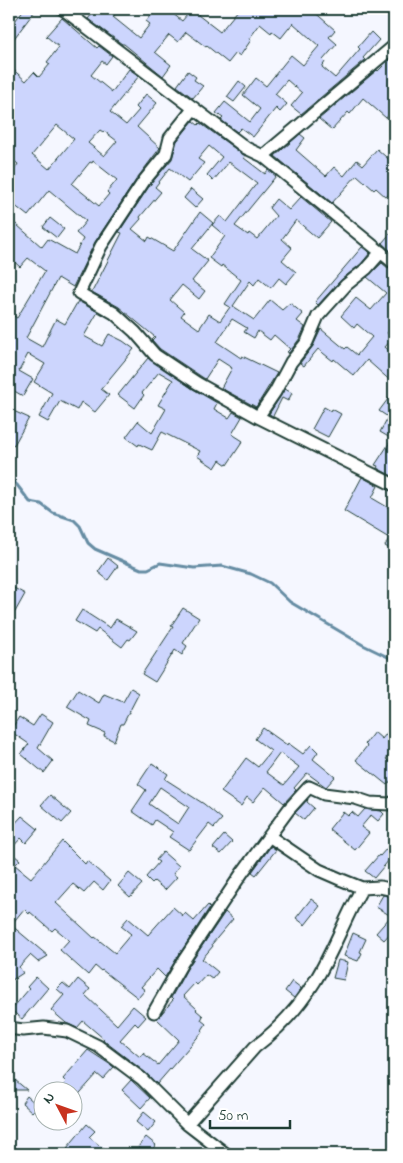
<svg xmlns="http://www.w3.org/2000/svg" width="403" height="1163" font-family="'Indie Flower',sans-serif">
<style>
.lines{fill:none;stroke-linecap:round;stroke-linejoin:round}
.stream{stroke:#658ca3;stroke-width:3}
.building{fill:#ccd5fd;stroke:#1f3d34;fill-rule:evenodd}
.street-casing{stroke:#1f3d34;stroke-width:15}
.street{stroke:#fff;stroke-width:11}
</style>
<rect width="100%" height="100%" fill="#f5f7ff"/>
<filter id="ink" filterUnits="userSpaceOnUse"><feTurbulence type="fractalNoise" baseFrequency=".02" numOctaves="2"/><feDisplacementMap in="SourceGraphic" scale="10" xChannelSelector="R" yChannelSelector="G"/><feConvolveMatrix kernelMatrix="1 2 1 2 8 2 1 2 1" color-interpolation-filters="sRGB"/></filter>
<g filter="url(#ink)">
<g class="lines">
<path class="stream" d="M9 477 17 485 30 502 41 504 53 513 74 520 80 526 88 543 95 549 141 569H148L160 563 194 568 222 566 251 574 270 583 290 602 363 645 394 660"/>
</g>
<path class="building" d="M24 9H29L34 12 9 45V29Z
M96 9H120L113 17 139 38 150 24 146 21 156 9H167L182 21 192 9H203L198 15 220 32 239 9H311L335 30 329 37 337 44 323 60 325 62 322 67 335 78 360 49 358 47 371 32 379 40 363 58 365 60 301 114 291 106 302 93 287 80 275 94 287 104 280 112 276 108 253 137 241 128 237 132 221 120 223 118 216 113 225 102 250 122 260 109 243 95 256 78 266 86 291 55 303 65 319 46 293 23 281 38 272 31 271 33 260 24 249 39 251 40 240 56 236 53 228 63 207 46 206 47 186 32 178 42 169 35 155 52 171 65 163 76 124 44H122L88 19Z
M62 18 97 48 99 46 112 56 106 64 102 61 91 75 112 92 129 69 139 76 110 112 126 125 139 110 136 107 146 94 157 103 137 127 160 148 138 177 95 242 73 287 58 278 26 338 42 347 56 319 65 324 78 301 98 312 84 336 102 346 109 334 123 341 134 349 101 389 109 395 95 412 81 402 77 410 60 401 48 422 39 417 52 393 34 382 45 364 28 354 19 371 33 379 23 396 9 388V313L17 318 45 271 28 258 20 267 9 257V218L42 247 48 239 75 254 83 239 76 233 86 221 49 190 28 216 9 201V178L18 164 9 157V143L13 136 9 133V66L26 81 34 72 39 77 50 64 47 62 59 47 46 36ZM57 125 74 139 49 169 32 155ZM100 130 103 132 104 131 117 141 104 156 88 143ZM93 161 117 180 107 192 109 194 99 206 72 184 90 162 92 163Z
M389 60 394 65V109L386 118 363 98 350 114 348 112 332 130 319 119 377 70 378 71Z
M188 71 196 77 194 80 203 86 193 98 177 86Z
M239 81 246 87 234 102 227 97Z
M193 121 198 125 200 123 245 156 244 158 265 174 268 170 276 176 235 226 248 235 249 233 257 239 276 216 269 208 276 199 289 210 301 197 331 222 317 238 296 220 282 239 292 248 282 260 296 272 286 284 279 278 271 288 259 278 254 285 250 281 233 306 254 320 270 300 282 310 290 303 303 314 297 321 305 327 300 338 289 353 287 352 290 349 274 335 270 340 258 331 254 338 244 332 247 328 232 319 217 342 241 358 242 356 277 373 256 407 221 388 232 368 218 359 205 379 160 349 152 340 155 337 119 307 92 292 122 233 119 232 150 185 172 159 177 141ZM209 146 222 157 207 175 213 181 229 162 257 183 227 222 220 216 212 225 225 236 209 258 221 267 222 265 241 280 225 304 230 307 220 321 209 314 199 329 181 316 184 312 170 300 182 285 199 299 205 291 192 281 208 261 192 249 213 223 200 212 173 251 149 237 147 241 132 229 141 219 140 217 161 192 155 187 170 168 188 182 204 163 198 159Z
M300 134 305 138 296 150 326 176 334 167 344 176 357 160 363 165 377 149 394 164V198L389 194 386 197 376 188 374 190 357 175 332 203 275 156Z
M191 189 203 199 195 208 184 198Z
M50 218 64 229 57 238 43 227Z
M394 229V254L382 243Z
M362 247 370 253 361 264 341 280 318 305 315 302Z
M382 263 389 269 394 270V325L387 333 393 338 385 347 394 355V384L367 360 354 376 334 359 333 361 318 349 304 366 300 363 313 346 321 329 345 349 347 347 357 355 372 337 357 324 354 328 341 316 356 298 371 310 386 293 367 277Z
M148 358 193 389 217 403 214 409 229 418 233 412 242 417 232 434 243 441 227 465 220 460 215 468 197 456 200 451 162 432 152 450 139 444 138 446 126 437 138 421 152 433 166 409 158 405 173 380 159 372 142 393 144 395 135 408 118 395Z
M285 389 292 393 288 401 282 398 273 416 269 414Z
M394 391V477L377 468 378 466 375 465 392 439 380 432 388 417 379 411Z
M324 407 331 411 332 409 341 414 328 437 312 429Z
M9 409 29 418 14 445 9 442Z
M362 477 378 486 372 498 394 511V551L385 546 389 538 344 511Z
M108 558 118 566 108 580 98 572Z
M14 588 25 594 15 612 9 609V597Z
M183 608 199 618 183 643 187 646 182 655 175 650 155 682 142 674 173 627 171 626Z
M82 610 110 628 116 619 137 631 130 640 128 639 122 647 98 629 95 633 75 621Z
M131 688 139 693 123 724H121L114 741 104 736 105 733 89 726 91 721 67 707 78 690 99 703 104 694 123 702Z
M41 714 53 722 38 748 53 761 44 773 21 754 29 744 10 731 19 717 33 726Z
M394 724V749L386 759 394 766V777L387 785 356 760 367 746 365 744 374 732 382 739Z
M263 728 287 745 288 743 303 754 311 745 318 752 313 759 335 777 326 787 307 773 294 788 296 790 284 803 265 787 253 802 247 797 241 806 221 792 246 758 258 767 271 751 255 739ZM280 753 299 767 284 785 266 772Z
M152 763 168 774 165 779 204 804 222 819 214 828 209 824 189 850 169 837 173 832 155 820 152 825 132 811 146 790 138 784ZM160 787 189 807 178 824 149 804Z
M50 795 71 813 62 823 41 805Z
M308 799 307 802 314 808 304 820 295 813Z
M365 809 381 811 384 814 378 821 371 815 361 827 369 833 355 850 329 829 343 812 348 816 352 812 358 817Z
M22 816 38 829 26 843 21 838 9 851 20 860 15 865 31 878 62 841 85 864 87 861 110 881 103 890 94 882 84 893 73 884 56 903 94 938 95 937 115 953 131 934 121 926 128 918 148 935 173 907 183 916 185 913 194 921 208 905 210 907 165 977 157 969 141 987 145 990 138 998 102 970 101 971 95 966 88 975 60 950 69 940 55 928 52 931 30 912 29 914 24 909 11 925 48 956 38 962 30 955 19 967 23 973 9 982V958L16 953 9 947V838L13 832 10 829Z
M224 835 232 842 221 854 213 848Z
M271 846 276 850 256 875 252 872Z
M387 848 394 854 374 878 365 871 379 855 380 856Z
M163 852 179 866 173 874 177 877 165 890 154 881 152 883 146 877 159 862 156 860Z
M129 873 142 884 130 897 118 886Z
M383 895 394 897V929L384 940 376 933 391 916 376 907Z
M311 899 320 906 305 925 296 918Z
M225 912 233 919 212 944 213 946 202 959 218 972 212 979 206 975 197 985 195 983 183 996 197 1009 196 1010 203 1016 201 1020 206 1024 202 1030 203 1031 157 1084 146 1073 103 1040 104 1039 83 1021 77 1028 66 1023 51 1010 64 995 57 989 63 983 70 989 78 979 90 989 85 995 117 1025 133 1006 146 1017 138 1026 135 1023 120 1040 140 1057 143 1053 158 1065 179 1040 157 1019 173 1000 171 998 188 967Z
M353 933 366 939 360 952 362 953 358 961 344 956Z
M338 960 348 962 344 980 333 978Z
M36 977 48 988 22 1019 11 1010 29 989 27 987Z
M292 981 301 988 294 998 285 991Z
M88 1050 114 1067 103 1079 97 1074 72 1102V1090H59L66 1082 63 1079Z
M9 1075 27 1090H9Z
M131 1080 150 1098 141 1108 122 1090Z
M27 1096 38 1106 32 1112 22 1103Z
M144 1112 156 1122 148 1132 136 1122Z
M87 1124 95 1131 89 1137 110 1154H74L67 1148Z
M146 1137 156 1145 148 1154 138 1147Z"/>
<g class="lines">
<defs>
<path id="street" d="M63 9 246 148 263 156 394 263
M194 108 170 138 166 154 144 181 101 246 79 293 114 313 135 332 155 355 197 383 258 417 275 392 291 362 307 342 318 316 346 285 366 269 381 252
M263 156 394 46
M258 417 394 485
M269 836 319 870 342 880 362 888 380 887 394 890
M154 1012 182 963 242 873 289 809 309 787 324 794 355 798 370 803 390 804 394 802
M9 1028 23 1030 44 1028 67 1031 98 1046 142 1079 187 1124 226 1154
M187 1124 255 1047C279 1029 299 1007 315 981 333 952 345 918 362 888"/>
</defs>
<use href="#street" class="street-casing"/>
<use href="#street" class="street"/>
</g>
</g>
<rect width="403" height="1163" fill="none" stroke="#fff" stroke-width="30"/>
<rect x="15" y="15" width="373" height="1133" fill="none" stroke="#1f3d34" stroke-width="2" filter="url(#ink)"/>
<g transform="translate(58 1106) rotate(311)"><circle r="24" fill="#ffffff" stroke="#a5b1ae"/>
<path d="M0-4L9 19L0 12L-9 19Z" fill="#c8321e"/>
<text y="-8" font-size="14" font-weight="bold" text-anchor="middle" fill="#1f3d34">N</text>
</g>
<path d="M210 1120v8h80v-8" fill="none" stroke="#1f3d34" stroke-width="2.5"/>
<text x="218" y="1120" font-size="15" fill="#1f3d34" stroke="#ffffff" stroke-width="4" paint-order="stroke">50 m</text>
</svg>
